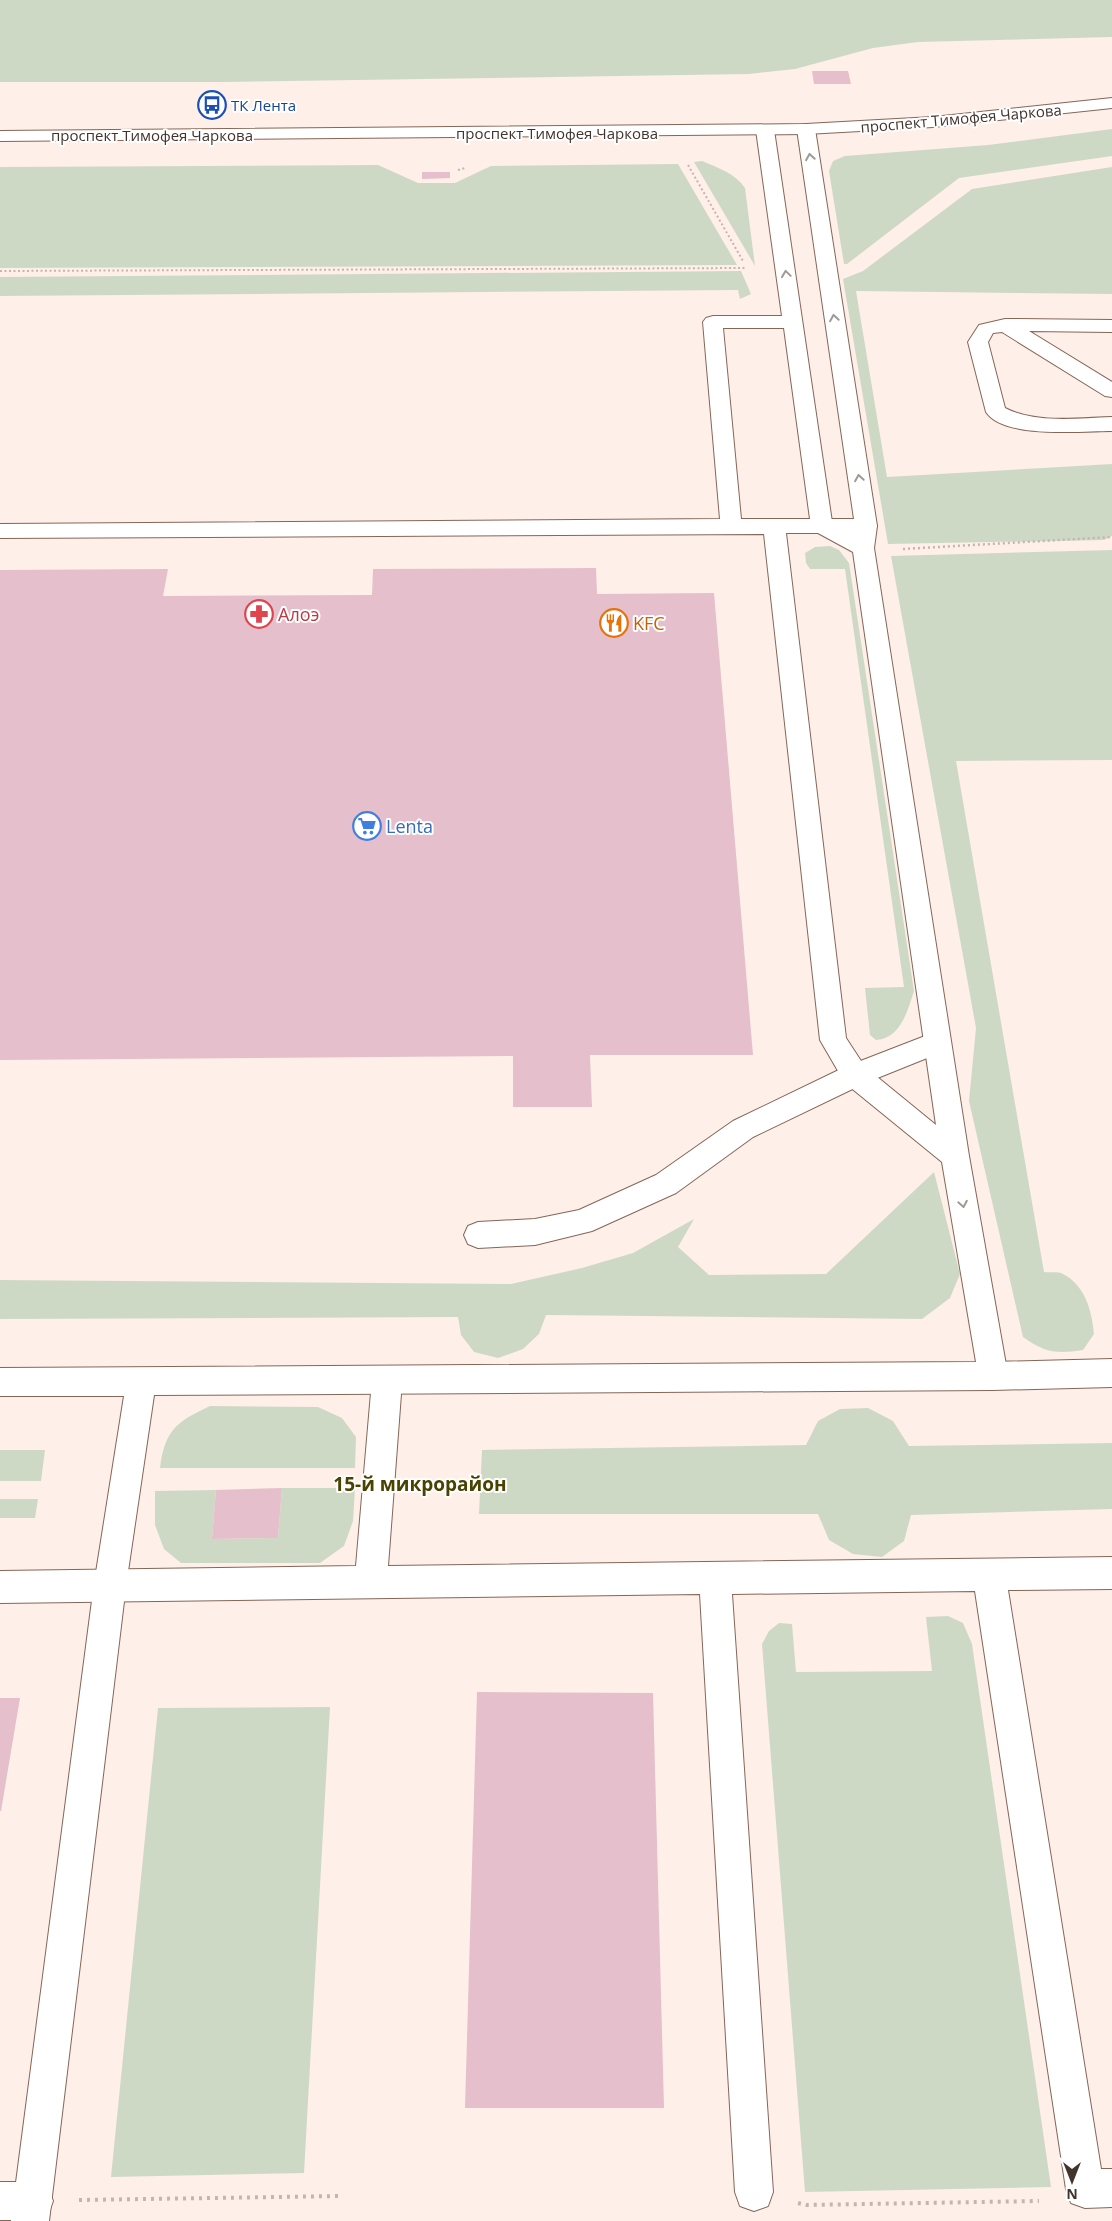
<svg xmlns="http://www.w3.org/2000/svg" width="1112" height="2221" font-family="'Open Sans',sans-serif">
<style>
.green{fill:#ced9c5}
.building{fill:#e5bfcb}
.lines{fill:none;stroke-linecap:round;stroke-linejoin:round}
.lane-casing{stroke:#856657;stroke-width:2}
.street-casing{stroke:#856657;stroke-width:2}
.secondary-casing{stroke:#856657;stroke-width:2}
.path-far2{stroke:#c4b6af;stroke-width:2;stroke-dasharray:2 2.5;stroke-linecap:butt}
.path-far1{stroke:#c4b6af;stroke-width:2.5;stroke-dasharray:2 3;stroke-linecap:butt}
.path{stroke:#c4b6af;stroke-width:4;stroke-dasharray:3 5;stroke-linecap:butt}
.lane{fill:#fff;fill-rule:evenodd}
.street{fill:#fff;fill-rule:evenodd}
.secondary{fill:#fff;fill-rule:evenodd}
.oneway{stroke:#a09a96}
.labels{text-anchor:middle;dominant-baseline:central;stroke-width:4;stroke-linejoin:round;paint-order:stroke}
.far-transit-label{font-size:15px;fill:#164399;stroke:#fff;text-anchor:start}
.far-street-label{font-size:15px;fill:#42342d;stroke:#fff}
.health-label{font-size:18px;fill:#be3a42;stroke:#fff;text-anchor:start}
.food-label{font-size:18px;fill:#c56008;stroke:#fff;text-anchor:start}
.shop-label{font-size:18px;fill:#366cbe;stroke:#fff;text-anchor:start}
.neighbourhood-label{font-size:19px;font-weight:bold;fill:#484300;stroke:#fff}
</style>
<rect width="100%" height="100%" fill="#feefe8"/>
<path class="green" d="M0 0H1112V37L918 42 873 48 795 69 749 74 224 82H0Z
M1112 129V156L959 178 847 264H844L829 171 833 161 845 156 988 145Z
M702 161C718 168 735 173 745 188L755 266 694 162Z
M678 164 737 265 0 268V167L378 165 418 183H455L491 166Z
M1112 167V294L856 291 887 477 1112 464V536L1104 540 888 544 843 279 863 271 972 189Z
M741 271 751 294 740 299 738 290 0 296V277Z
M830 546 839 550 849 563 914 991C907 1012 901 1038 876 1040L870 1035 865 988 904 987 845 569H810L806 563 805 553 815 547Z
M1112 550V760L956 761 1044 1272C1049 1273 1058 1271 1063 1274 1085 1285 1092 1311 1094 1334L1083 1350C1057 1354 1045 1353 1023 1337L969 1101 976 1028 891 556Z
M934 1172 960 1274 950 1298 922 1319 546 1315 539 1334 523 1349 498 1358 474 1352 461 1335 458 1317 0 1319V1280L511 1284 582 1268 633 1253 694 1219 678 1247 709 1275 826 1274Z
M210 1406 318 1407 342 1418 356 1437 355 1468H160C165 1430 176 1422 210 1406Z
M868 1408 893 1421 909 1446 1112 1443V1509L911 1515 904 1541 882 1557 853 1554 829 1540 818 1514H479L482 1450 806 1445 818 1421 840 1409Z
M0 1450H45L41 1481H0Z
M282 1488H355L353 1521 344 1546 320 1563H181L164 1549 155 1525V1491L216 1490 212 1539 278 1538Z
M0 1499H38L35 1518H0Z
M948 1616 963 1623 972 1644 1051 2187 805 2192 762 1644 769 1631 779 1623 792 1624 796 1672 932 1671 926 1617Z
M330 1707 304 2173 111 2177 158 1708Z"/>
<path class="building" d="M812 71H848L851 84H814Z
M199 102H226L225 108 198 109Z
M422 172H450V178L422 179Z
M596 568 597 594 714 593 753 1055H590L592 1107H513V1056L0 1060V570L168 569 163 596 372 595 373 569Z
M282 1488 278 1538 212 1539 216 1490Z
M477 1692 653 1693 664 2108H465Z
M0 1698H20L1 1811H0Z"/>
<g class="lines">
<defs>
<path id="lane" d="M1005 319 1112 320V332L1029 331 1112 382V397L1105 396 1002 332 993 333 988 342 1005 408C1037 424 1077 418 1112 417V431C1083 431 1003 439 986 412L968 342 979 325Z
M822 519H866L874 521 877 526 874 531C857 536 831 536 814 531L811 526 814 521Z
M938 1031 947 1034 951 1042 947 1050 865 1083 753 1137 676 1193 592 1231 535 1245 478 1248 468 1244 464 1235 468 1226 478 1222 535 1219 579 1210 656 1175 733 1121 845 1067Z
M1112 1359V1387L993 1390 982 1386 978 1376 982 1366 993 1362Z
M387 1367 398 1371 402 1381 388 1566 1112 1557V1589L1008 1590 1101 2169H1112V2207L1085 2208 1071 2203 1066 2189 975 1591 732 1594 773 2192 768 2206 754 2211 740 2206 735 2192 700 1594 0 1603V1571L356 1566 372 1381 376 1371Z
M0 2182H34L48 2187 53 2201 48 2215 34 2220H0Z"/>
<path id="street" d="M806 124 812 125 815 129 877 526 874 548 969 1156 1008 1376 1004 1386 993 1390 154 1395 126 1585 49 2221H11L94 1585 124 1396H0V1368L976 1362 942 1162 845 1083 820 1040 764 534 0 538V524L720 519 703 322 706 318 713 316H782L756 130 759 126H771L774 130 832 522 854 534 855 526 797 129 800 125ZM723 328H784L810 519H741ZM786 533H818L853 552 936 1125 865 1067 846 1038Z"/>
<path id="secondary" d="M1112 98V108L933 127 806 134 0 141V131L806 124 933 117Z"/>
</defs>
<use href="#lane" class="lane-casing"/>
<use href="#street" class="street-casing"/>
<use href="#secondary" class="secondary-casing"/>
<path class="path-far2" d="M688 165 743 261
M458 170 465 168
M0 271 747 268"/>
<path class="path-far1" d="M903 549 1112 537"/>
<path class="path" d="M79 2200 343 2196
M798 2203 806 2205 1039 2201"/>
<use href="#lane" class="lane"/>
<use href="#street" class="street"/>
<use href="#secondary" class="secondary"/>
</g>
<defs><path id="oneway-chevron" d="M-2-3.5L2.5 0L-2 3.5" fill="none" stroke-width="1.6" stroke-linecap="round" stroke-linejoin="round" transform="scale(1.25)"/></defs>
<g class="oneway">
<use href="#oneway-chevron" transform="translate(810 157) rotate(-99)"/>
<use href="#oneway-chevron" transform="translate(786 274) rotate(-98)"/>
<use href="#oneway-chevron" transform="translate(834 318) rotate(-99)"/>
<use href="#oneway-chevron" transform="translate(859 478) rotate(-99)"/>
<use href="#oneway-chevron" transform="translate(963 1204) rotate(80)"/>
</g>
<defs>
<symbol id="bus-ring" viewBox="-11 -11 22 22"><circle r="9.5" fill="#fff" stroke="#1a4fb4" stroke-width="1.5"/><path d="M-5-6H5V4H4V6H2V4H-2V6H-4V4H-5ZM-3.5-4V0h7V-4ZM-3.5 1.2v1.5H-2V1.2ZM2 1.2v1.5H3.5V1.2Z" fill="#1a4fb4"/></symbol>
<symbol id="pharmacy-ring" viewBox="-11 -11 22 22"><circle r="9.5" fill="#fff" stroke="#e0444e" stroke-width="1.5"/><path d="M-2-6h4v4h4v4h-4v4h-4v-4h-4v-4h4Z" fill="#e0444e"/></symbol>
<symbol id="restaurant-ring" viewBox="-11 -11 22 22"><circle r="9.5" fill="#fff" stroke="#e8710a" stroke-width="1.5"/><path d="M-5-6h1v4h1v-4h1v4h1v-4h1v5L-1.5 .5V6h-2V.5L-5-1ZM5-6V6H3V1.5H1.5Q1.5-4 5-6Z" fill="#e8710a"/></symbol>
<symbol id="supermarket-ring" viewBox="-11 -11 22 22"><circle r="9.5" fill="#fff" stroke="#3f7fe0" stroke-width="1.5"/><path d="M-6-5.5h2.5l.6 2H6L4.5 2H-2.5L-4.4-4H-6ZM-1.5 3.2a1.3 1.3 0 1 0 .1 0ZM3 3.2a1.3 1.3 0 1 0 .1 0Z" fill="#3f7fe0"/></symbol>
</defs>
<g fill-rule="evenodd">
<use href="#bus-ring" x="196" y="89" width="32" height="32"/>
<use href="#pharmacy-ring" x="243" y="598" width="32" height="32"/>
<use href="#restaurant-ring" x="598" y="607" width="32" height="32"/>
<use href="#supermarket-ring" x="351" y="810" width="32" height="32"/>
</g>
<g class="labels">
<g class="far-transit-label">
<text x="231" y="105">ТК Лента</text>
</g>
<g class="far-street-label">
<text transform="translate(961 118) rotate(-5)">проспект Тимофея Чаркова</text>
<text x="557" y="133">проспект Тимофея Чаркова</text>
<text x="152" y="135">проспект Тимофея Чаркова</text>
</g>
<g class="health-label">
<text x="278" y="614">Алоэ</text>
</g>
<g class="food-label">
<text x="633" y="623">KFC</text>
</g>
<g class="shop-label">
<text x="386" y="826">Lenta</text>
</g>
<g class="neighbourhood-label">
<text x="420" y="1484">15-й микрорайон</text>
</g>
</g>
<g transform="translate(1072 2181) rotate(180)" stroke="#ffffff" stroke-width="4" paint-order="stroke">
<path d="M0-4L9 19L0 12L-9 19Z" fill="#42342d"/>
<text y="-8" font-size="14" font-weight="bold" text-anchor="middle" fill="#42342d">N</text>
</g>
</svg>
